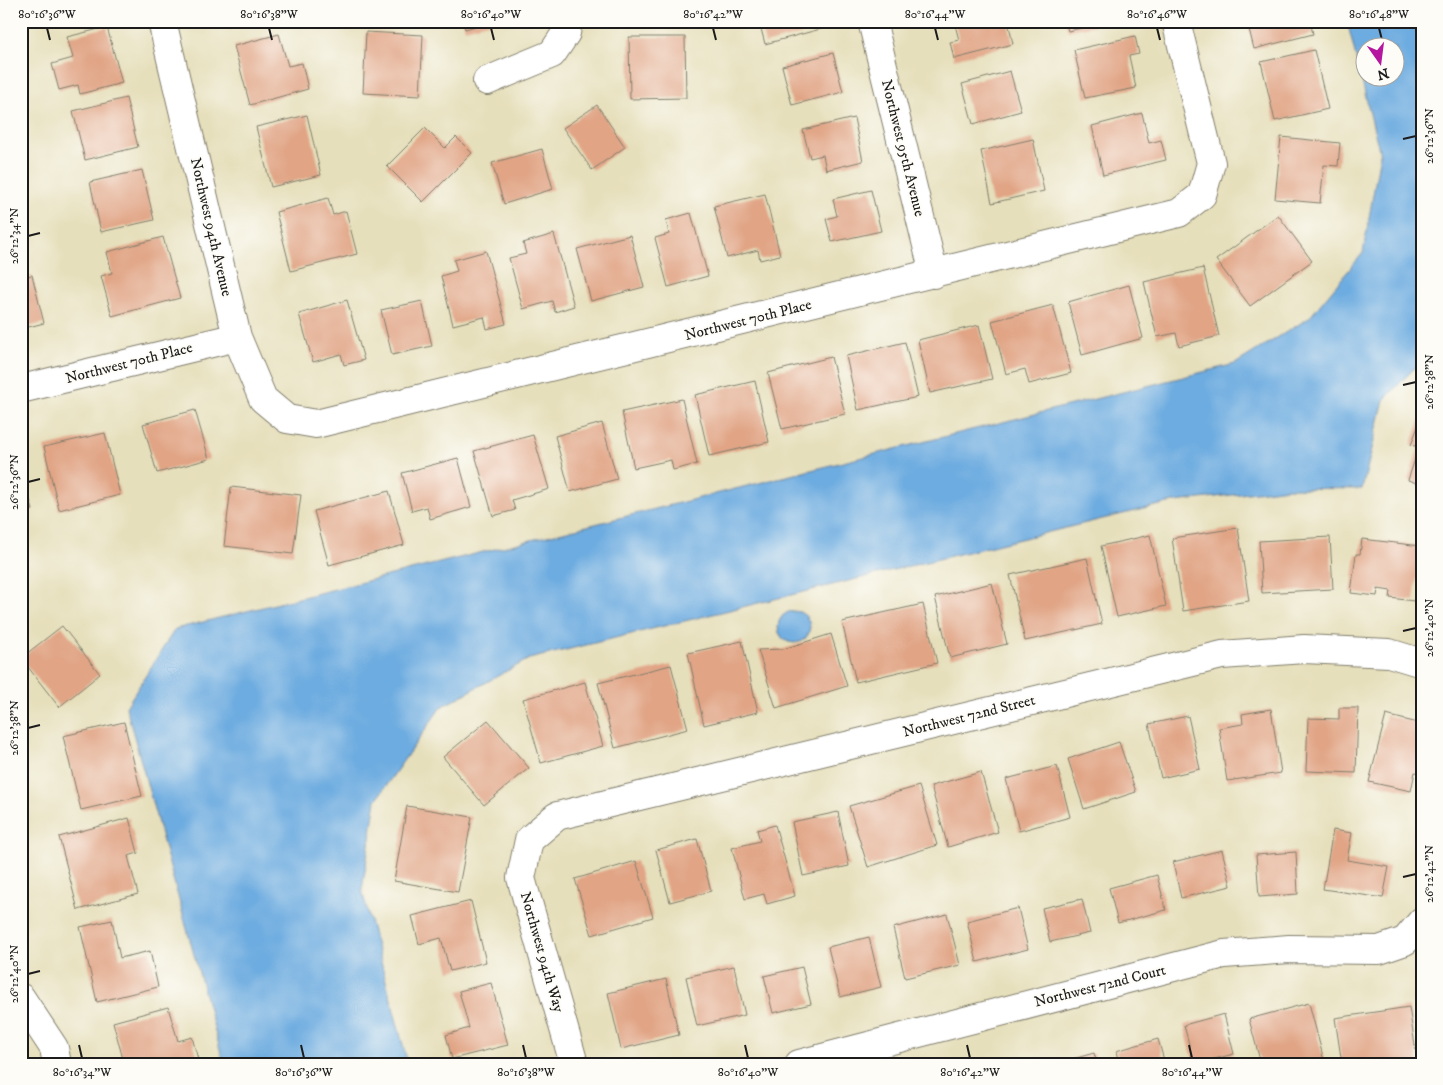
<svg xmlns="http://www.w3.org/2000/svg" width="1443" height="1085" font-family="'IM FELL DW Pica',serif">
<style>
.water{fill:#6dace0;stroke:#44647e;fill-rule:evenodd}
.building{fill:#e1a586}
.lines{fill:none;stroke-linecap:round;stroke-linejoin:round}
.minor-casing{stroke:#817e6c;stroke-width:30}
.minor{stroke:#fff;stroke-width:28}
.ticks{fill:none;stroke:#1c1c1c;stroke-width:2}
.labels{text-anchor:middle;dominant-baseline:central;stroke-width:4;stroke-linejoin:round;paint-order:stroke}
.street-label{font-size:15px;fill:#1c1c1c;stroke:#fdfcf7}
.neatline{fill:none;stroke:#1c1c1c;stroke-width:2}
.ticks-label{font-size:12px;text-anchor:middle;fill:#1c1c1c}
</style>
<rect width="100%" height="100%" fill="#fdfcf7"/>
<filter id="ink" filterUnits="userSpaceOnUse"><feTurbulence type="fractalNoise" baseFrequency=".02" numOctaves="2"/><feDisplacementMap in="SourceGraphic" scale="10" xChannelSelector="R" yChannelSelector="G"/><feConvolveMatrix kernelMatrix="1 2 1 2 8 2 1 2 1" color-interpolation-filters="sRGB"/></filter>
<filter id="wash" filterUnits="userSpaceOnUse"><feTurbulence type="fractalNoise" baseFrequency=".0096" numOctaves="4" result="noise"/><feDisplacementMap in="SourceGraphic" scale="20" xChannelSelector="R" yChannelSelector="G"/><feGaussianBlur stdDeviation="1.12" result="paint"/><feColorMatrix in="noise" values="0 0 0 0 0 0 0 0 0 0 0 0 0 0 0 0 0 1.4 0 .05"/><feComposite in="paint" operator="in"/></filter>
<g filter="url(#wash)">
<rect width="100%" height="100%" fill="#e6dfbb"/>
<path class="water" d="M1347 21H1422V360L1384 400 1362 489 1288 488 1168 503 529 659 441 707 376 800 362 890 408 1064H224L126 707 175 629 1235 364 1309 318 1363 253 1380 154ZM1366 48H1396V78H1366Z
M778 627a16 16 0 1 1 32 0a16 16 0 1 1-32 0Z"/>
<g id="blocks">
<path class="building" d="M226 21H242V22L227 26Z
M463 21H491V22L465 29Z
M759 21H826L828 27 765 44Z
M954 21H1008L1013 44 954 59 950 42 959 40Z
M1065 21H1109V22L1068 31Z
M1247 21H1310L1313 34 1254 49Z
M107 27 122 83 80 94 78 85 59 90 52 64 73 58 67 37Z
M366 32 423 35 420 96 363 93Z
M279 34 288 66 302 63 308 89 250 105 234 46Z
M1135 36 1139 54 1129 56 1136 88 1085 98 1074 50Z
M629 37H685L686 98 630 99Z
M1314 50 1328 109 1275 121 1261 62Z
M833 53 843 92 792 105 782 66Z
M1010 71 1021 111 973 124 962 84Z
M126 98 138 147 85 160 73 111Z
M597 105 625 147 592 170 563 128Z
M1142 113 1149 143 1161 140 1166 160 1103 175 1092 126Z
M307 115 321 175 271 187 256 127Z
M854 118 863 161 826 170 823 155 810 158 803 130Z
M425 128 445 148 456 137 472 153 423 202 387 166Z
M1281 137 1340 143 1338 166 1324 165 1320 203 1275 199Z
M1033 139 1044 191 992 203 981 151Z
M542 149 553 189 504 204 492 163Z
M142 170 154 220 101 232 90 182Z
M871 190 881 231 832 242 826 219 837 216 833 199Z
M765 194 780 255 760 260 758 250 727 258 714 206Z
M328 198 333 215 346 211 357 254 291 271 276 212Z
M691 213 708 276 668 287 655 238 669 234 666 220Z
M1278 215 1312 261 1250 306 1216 260Z
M554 234 574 306 555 312 552 301 523 309 509 258 526 254 523 243Z
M630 235 644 287 591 301 577 249Z
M163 237 180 298 112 316 101 276 112 273 107 252Z
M486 251 506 324 487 329 484 317 453 325 441 276 457 271 454 260Z
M1203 268 1219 336 1179 346 1176 333 1157 337 1144 282Z
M32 275 44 323 21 329V278Z
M1129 285 1143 338 1082 355 1068 302Z
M347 300 364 360 344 365 341 354 313 362 299 314Z
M422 301 432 346 392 355 381 310Z
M1053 305 1071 373 1029 384 1025 369 1006 374 992 321Z
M979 325 992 379 930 393 918 340Z
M905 342 918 397 858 410 846 356Z
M831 357 845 414 782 429 768 373Z
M755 381 769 442 709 456 695 395Z
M682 399 697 464 673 470 671 460 634 468 622 412Z
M195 410 209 459 157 473 143 424Z
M1422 416V485L1408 480 1419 447 1411 445Z
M602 423 617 479 570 492 555 436Z
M105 433 120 495 59 510 44 447Z
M533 435 549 489 512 500 515 510 493 516 474 451Z
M458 458 471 507 430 519 427 507 412 511 402 473Z
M21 469 33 510 21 513Z
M231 487 301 495 293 554 224 546Z
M389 491 404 545 329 565 314 511Z
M1238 528 1249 601 1183 611 1172 538Z
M1150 535 1166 606 1117 617 1101 546Z
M1330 537 1333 589 1262 593 1259 541Z
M1362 539 1421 546 1414 601 1390 598 1391 591 1378 589 1377 596 1351 593 1356 554H1360Z
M1087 558 1102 624 1025 641 1010 575Z
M992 583 1007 644 950 658 935 597Z
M923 604 937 663 856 682 842 622Z
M62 626 100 674 59 707 21 658Z
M831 634 847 686 776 708 758 650 783 649Z
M742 641 758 712 704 725 688 653Z
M671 665 688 729 615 748 598 683Z
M585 682 603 746 541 763 523 699Z
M1339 708H1358L1356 773 1306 771 1308 718 1339 719Z
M1271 709 1281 773 1227 781 1219 728 1243 724 1242 714Z
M1386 715 1422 724V773L1415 772 1411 791 1369 782Z
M1188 716 1200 769 1161 778 1149 724Z
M488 720 529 768 484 805 443 757Z
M124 722 142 796 81 810 63 736Z
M1119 742 1136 792 1084 809 1068 759Z
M1057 766 1070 817 1019 831 1006 779Z
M981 772 998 832 948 847 931 786Z
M919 786 937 845 868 867 849 806Z
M407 806 472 817 458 892 394 881Z
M838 812 849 866 803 876 792 822Z
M129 818 138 853 128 856 138 894 78 910 59 837Z
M775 825 795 896 767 904 764 894 745 899 732 848 760 841 757 830Z
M1333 830 1352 833 1347 860 1389 867 1383 898 1323 889Z
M697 839 711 891 670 902 656 850Z
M1222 850 1231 886 1181 898 1173 862Z
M1296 852 1298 894 1259 897 1256 855Z
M636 861 653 917 592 935 575 879Z
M1157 875 1166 910 1118 923 1109 888Z
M1082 899 1090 933 1050 942 1042 908Z
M471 901 486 962 450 971 441 938 419 944 412 916Z
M1018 908 1028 949 977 962 967 921Z
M947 914 960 965 905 978 893 928Z
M112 920 120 958 150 951 158 987 97 1002 80 927Z
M869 937 881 987 840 997 828 947Z
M734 966 745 1015 697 1026 686 977Z
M802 967 811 1004 773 1013 764 976Z
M666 979 679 1035 621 1049 608 993Z
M491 983 508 1045 452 1059 446 1035 469 1028 459 991Z
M1309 1003 1325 1064H1261L1249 1019Z
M168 1007 178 1041 192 1037 199 1063 122 1064 121 1060 123 1059 113 1022Z
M1409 1007 1418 1064H1377V1062L1342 1064 1335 1018Z
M1224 1014 1234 1054 1194 1064 1184 1025Z
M1158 1039 1165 1064H1119L1116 1051Z
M1094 1053 1097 1064H1059V1063Z"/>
</g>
</g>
<g filter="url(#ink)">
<use href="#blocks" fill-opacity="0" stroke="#817e6c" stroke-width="1"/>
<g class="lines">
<defs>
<path id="minor" d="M162 21 237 337 263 399 287 419 316 424 1179 213 1202 195 1211 163 1176 21
M872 21 934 274
M487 81 552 54 566 33 568 21
M21 389 237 337
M21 998 54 1048 57 1064
M574 1064 521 878 529 840 557 816 1222 655 1304 649 1389 653 1422 663
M799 1064 1224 954 1289 949 1379 950 1405 941 1422 921"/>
</defs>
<use href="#minor" class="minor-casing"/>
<use href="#minor" class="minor"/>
</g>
</g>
<path class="ticks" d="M47 28 50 40M269 28 272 40M491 28 494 40M713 28 716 40M935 28 938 40M1157 28 1160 40M1379 28 1382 40M1403 139 1416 136M28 236 40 233M1403 385 1416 382M28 482 40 479M1403 631 1416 628M28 728 40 725M1403 877 1416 874M28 974 40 971M79 1045 82 1058M301 1045 304 1058M523 1045 526 1058M745 1045 748 1058M967 1045 970 1058M1189 1045 1192 1058"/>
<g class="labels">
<g class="street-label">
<text transform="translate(903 148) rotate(76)">Northwest 95th Avenue</text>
<text transform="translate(211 227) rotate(77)">Northwest 94th Avenue</text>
<text transform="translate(748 320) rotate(-14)">Northwest 70th Place</text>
<text transform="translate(129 363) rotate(-14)">Northwest 70th Place</text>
<text transform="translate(969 716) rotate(-14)">Northwest 72nd Street</text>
<text transform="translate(542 952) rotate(74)">Northwest 94th Way</text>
<text transform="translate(1100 986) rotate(-14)">Northwest 72nd Court</text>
</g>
</g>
<rect width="1443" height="1085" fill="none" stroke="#fdfcf7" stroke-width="55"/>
<g transform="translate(1380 62) rotate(166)"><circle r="24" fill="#fdfcf7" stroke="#a3a29f"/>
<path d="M0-4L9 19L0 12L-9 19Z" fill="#b5179e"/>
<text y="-8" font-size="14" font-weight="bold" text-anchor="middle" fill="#1c1c1c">N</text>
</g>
<rect x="28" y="28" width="1388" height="1030" class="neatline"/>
<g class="ticks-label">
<text x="47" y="18">80°16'36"W</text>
<text x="269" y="18">80°16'38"W</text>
<text x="491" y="18">80°16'40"W</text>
<text x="713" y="18">80°16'42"W</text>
<text x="935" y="18">80°16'44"W</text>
<text x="1157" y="18">80°16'46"W</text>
<text x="1379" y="18">80°16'48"W</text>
<text transform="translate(1429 136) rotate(-90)" y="4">26°12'36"N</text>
<text transform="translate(14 236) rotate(-90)" y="4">26°12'34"N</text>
<text transform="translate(1429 382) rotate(-90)" y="4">26°12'38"N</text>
<text transform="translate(14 482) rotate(-90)" y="4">26°12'36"N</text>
<text transform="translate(1429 628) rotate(-90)" y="4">26°12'40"N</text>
<text transform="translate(14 728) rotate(-90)" y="4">26°12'38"N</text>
<text transform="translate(1429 874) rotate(-90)" y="4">26°12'42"N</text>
<text transform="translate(14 974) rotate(-90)" y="4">26°12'40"N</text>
<text x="82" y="1076">80°16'34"W</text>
<text x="304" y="1076">80°16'36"W</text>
<text x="526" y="1076">80°16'38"W</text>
<text x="748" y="1076">80°16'40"W</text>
<text x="970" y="1076">80°16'42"W</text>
<text x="1192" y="1076">80°16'44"W</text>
</g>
</svg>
